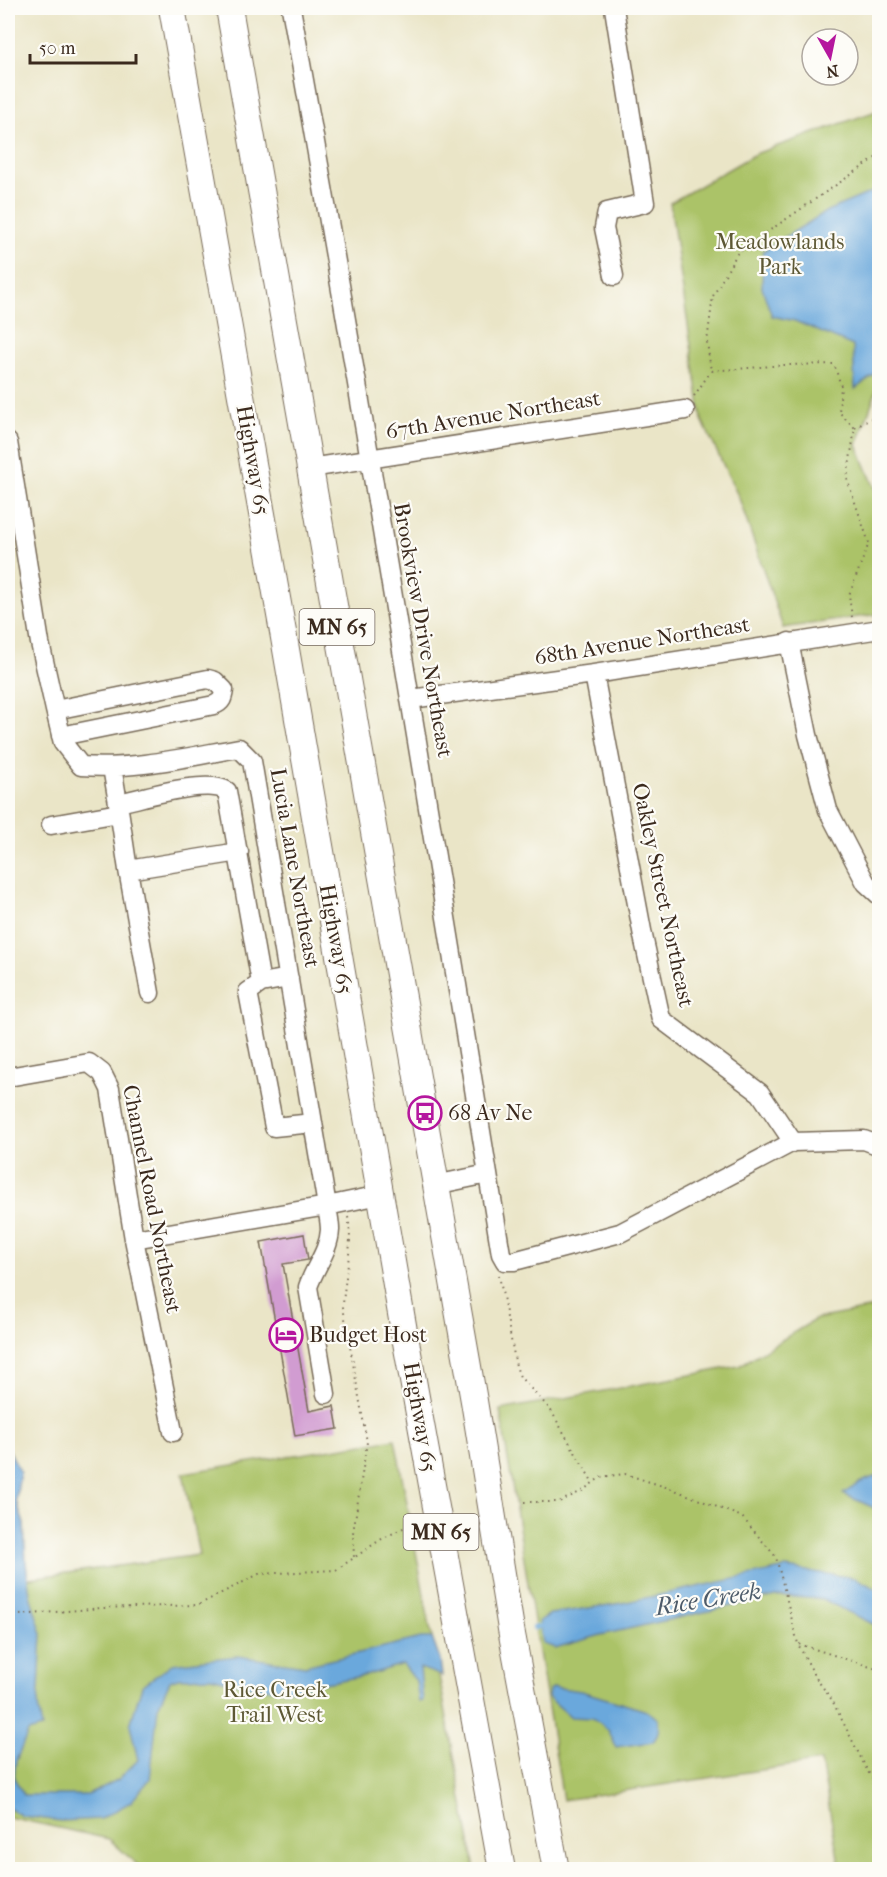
<svg xmlns="http://www.w3.org/2000/svg" width="887" height="1877" font-family="'IM FELL French Canon',serif">
<style>
.green{fill:#abc368;stroke:#737643;stroke-width:1.5}
.water{fill:#6aa8dc;stroke:#52697d;stroke-width:1.5}
.lines{fill:none;stroke-linecap:round;stroke-linejoin:round}
.stream{stroke:#6aa8dc;stroke-width:4.5}
.building{fill:#d19cd1}
.minor-casing{stroke:#786b59;stroke-width:21}
.highway-casing{stroke:#786b59;stroke-width:28}
.path{stroke:#786b59;stroke-width:2;stroke-dasharray:1.5 4.5;stroke-linecap:butt}
.minor{stroke:#fff;stroke-width:18}
.highway{stroke:#fff;stroke-width:26}
.labels{text-anchor:middle;dominant-baseline:central;stroke-width:4.5;stroke-linejoin:round;paint-order:stroke}
.shield{fill:#fdfcf7;stroke:#75695f;stroke-width:1.5}
.shield-label{font-size:21px;font-weight:bold;fill:#3b2a1e}
.park-label{font-size:22px;fill:#5d5834;stroke:#fdfcf7}
.street-label{font-size:22px;fill:#3b2a1e;stroke:#fdfcf7}
.poi-label{font-size:22px;fill:#3b2a1e;stroke:#fdfcf7;text-anchor:start}
.water-label{font-size:24px;font-style:italic;fill:#4e5c6a;stroke:#fdfcf7}
</style>
<rect width="100%" height="100%" fill="#fdfcf7"/>
<filter id="ink" filterUnits="userSpaceOnUse"><feTurbulence type="fractalNoise" baseFrequency=".0167" numOctaves="2"/><feDisplacementMap in="SourceGraphic" scale="12" xChannelSelector="R" yChannelSelector="G"/><feConvolveMatrix kernelMatrix="1 2 1 2 8 2 1 2 1" color-interpolation-filters="sRGB"/></filter>
<filter id="wash" filterUnits="userSpaceOnUse"><feTurbulence type="fractalNoise" baseFrequency=".008" numOctaves="4" result="noise"/><feDisplacementMap in="SourceGraphic" scale="24" xChannelSelector="R" yChannelSelector="G"/><feGaussianBlur stdDeviation="1.35" result="paint"/><feColorMatrix in="noise" values="0 0 0 0 0 0 0 0 0 0 0 0 0 0 0 0 0 1.4 0 .05"/><feComposite in="paint" operator="in"/></filter>
<g filter="url(#wash)">
<rect width="100%" height="100%" fill="#eae5c7"/>
<path class="green" d="M879 110V383L857 445 879 498V614L783 628 739 498 702 420 670 203 755 154Z
M879 1307V1869H840L821 1761 563 1800 500 1410 739 1366 816 1319Z
M395 1439 475 1869H142L109 1839 8 1817V1581L199 1555 183 1473Z"/>
<path class="water" d="M879 189V371L855 389 853 346 795 321 772 316 762 288 763 251 827 211Z
M8 1448 20 1472 16 1500 24 1524 26 1563 30 1595 42 1634 38 1706 42 1728 28 1732 16 1761 14 1778 24 1795H88L119 1779 138 1760 130 1725 142 1686 172 1664 237 1656 305 1666 421 1638H432L440 1660 442 1676 420 1668 423 1701 419 1702 416 1681 403 1664 368 1675 287 1690 250 1687 211 1677 178 1678 170 1681 158 1707 150 1779 131 1802 100 1819 61 1821 22 1816 8 1808V1669L10 1662 8 1632Z
M879 1475V1510L843 1494 861 1482Z
M786 1568 855 1578 879 1590V1627L822 1599 776 1596 601 1635 555 1648 543 1644 539 1621 550 1614 622 1603Z
M553 1687 581 1691 647 1711 658 1719C659 1729 659 1734 653 1742L616 1747 608 1730 599 1722 592 1718 571 1717 548 1697 549 1690Z"/>
<g class="lines">
<path class="stream" d="M534 1628 546 1625"/>
</g>
<g id="blocks">
<path class="building" d="M304 1234 308 1260 283 1264 309 1411 334 1406 338 1429 295 1436 261 1242Z"/>
</g>
</g>
<g filter="url(#ink)">
<use href="#blocks" fill-opacity="0" stroke="#786b59" stroke-width="1.5"/>
<g class="lines">
<defs>
<path id="minor" d="M291 8C366 422 433 838 501 1254L505 1261H514L620 1233 793 1142 864 1140 880 1146
M614 8 645 203 607 212 604 228 614 276
M8 442 40 643 55 710 63 743 81 766C134 770 187 757 239 748L252 761 327 1206C328 1214 330 1222 330 1230 329 1251 314 1268 308 1287L326 1394
M310 468 685 410
M789 642 808 735 828 810 866 883 880 896
M594 674 643 936 661 1019 760 1093 793 1142
M411 699 594 674 880 629
M55 710 208 679 215 681 224 690C223 698 222 702 214 705L61 736
M112 767 118 803C143 798 207 778 227 791L261 983
M118 803 128 870
M51 825 119 813
M289 978 261 983 248 992 274 1127 313 1123
M150 993 128 870 239 852
M8 1077 89 1063 102 1073 110 1089 134 1239 173 1432
M435 1185 488 1174
M134 1239 327 1206 380 1195"/>
<path id="highway" d="M172 8 283 632 404 1331 502 1870
M229 8 474 1401 511 1629 556 1870"/>
</defs>
<use href="#minor" class="minor-casing"/>
<use href="#highway" class="highway-casing"/>
<path class="path" d="M694 396 711 371
M855 428 880 413
M852 617 849 595 869 543 847 479 855 428 839 412 841 386 834 364 785 365 711 371 707 342 713 296 738 252 880 155
M348 1217C354 1247 344 1277 343 1307L367 1442 353 1533 354 1558
M499 1275 516 1366 520 1377 550 1409 593 1483
M524 1502H559L582 1491 601 1477 625 1474 675 1490 742 1517 776 1557 798 1644 816 1678 832 1700 868 1772 880 1787
M8 1616 102 1608 198 1605 259 1574 336 1570 380 1540 409 1525
M799 1644 880 1670"/>
<use href="#minor" class="minor"/>
<use href="#highway" class="highway"/>
</g>
</g>
<defs>
<symbol id="bus-ring" viewBox="-11 -11 22 22"><circle r="9.5" fill="#fdfcf7" stroke="#b5179e" stroke-width="1.5"/><path d="M-5-6H5V4H4V6H2V4H-2V6H-4V4H-5ZM-3.5-4V0h7V-4ZM-3.5 1.2v1.5H-2V1.2ZM2 1.2v1.5H3.5V1.2Z" fill="#b5179e"/></symbol>
<symbol id="hotel-ring" viewBox="-11 -11 22 22"><circle r="9.5" fill="#fdfcf7" stroke="#b5179e" stroke-width="1.5"/><path d="M-6-4.5h1.5V1H6V5H4.5V3h-9V5H-6ZM-4 0a1.8 1.8 0 1 1 3.6 0ZM.5 0V-2.5h3Q6-2.5 6 0Z" fill="#b5179e"/></symbol>
</defs>
<g fill-rule="evenodd">
<use href="#bus-ring" x="406" y="1094" width="38" height="38"/>
<use href="#hotel-ring" x="267" y="1316" width="38" height="38"/>
</g>
<g class="labels">
<g class="shield">
<rect x="299.5" y="609" width="75" height="36" rx="4.5"/>
<rect x="403.5" y="1514" width="75" height="36" rx="4.5"/>
</g>
<g class="shield-label">
<text x="337" y="627">MN 65</text>
<text x="441" y="1532">MN 65</text>
</g>
<g class="park-label">
<text x="780" y="242">Meadowlands<tspan x="780" dy="25">Park</tspan></text>
<text x="275" y="1690">Rice Creek<tspan x="275" dy="25">Trail West</tspan></text>
</g>
<g class="street-label">
<text transform="translate(493 415) rotate(-9)">67th Avenue Northeast</text>
<text transform="translate(253 460) rotate(80)">Highway 65</text>
<text transform="translate(423 630) rotate(80)">Brookview Drive Northeast</text>
<text transform="translate(642 641) rotate(-9)">68th Avenue Northeast</text>
<text transform="translate(295 868) rotate(80)">Lucia Lane Northeast</text>
<text transform="translate(663 895) rotate(78)">Oakley Street Northeast</text>
<text transform="translate(336 939) rotate(80)">Highway 65</text>
<text transform="translate(152 1199) rotate(79)">Channel Road Northeast</text>
<text transform="translate(420 1417) rotate(80)">Highway 65</text>
</g>
<g class="poi-label">
<text x="448" y="1113">68 Av Ne</text>
<text x="309" y="1335">Budget Host</text>
</g>
<g class="water-label">
<text transform="translate(708 1599) rotate(-9)">Rice Creek</text>
</g>
</g>
<rect width="887" height="1877" fill="none" stroke="#fdfcf7" stroke-width="30"/>
<g transform="translate(830 57) rotate(171)"><circle r="28" fill="#fdfcf7" stroke="#afa8a0" stroke-width="1.5"/>
<path d="M0-4.5L10 22L0 15L-10 22Z" fill="#b5179e"/>
<text y="-9" font-size="16" font-weight="bold" text-anchor="middle" fill="#3b2a1e">N</text>
</g>
<path d="M30 54v9h106v-9" fill="none" stroke="#3b2a1e" stroke-width="3"/>
<text x="39" y="54" font-size="18" fill="#3b2a1e" stroke="#fdfcf7" stroke-width="4.5" paint-order="stroke">50 m</text>
</svg>
